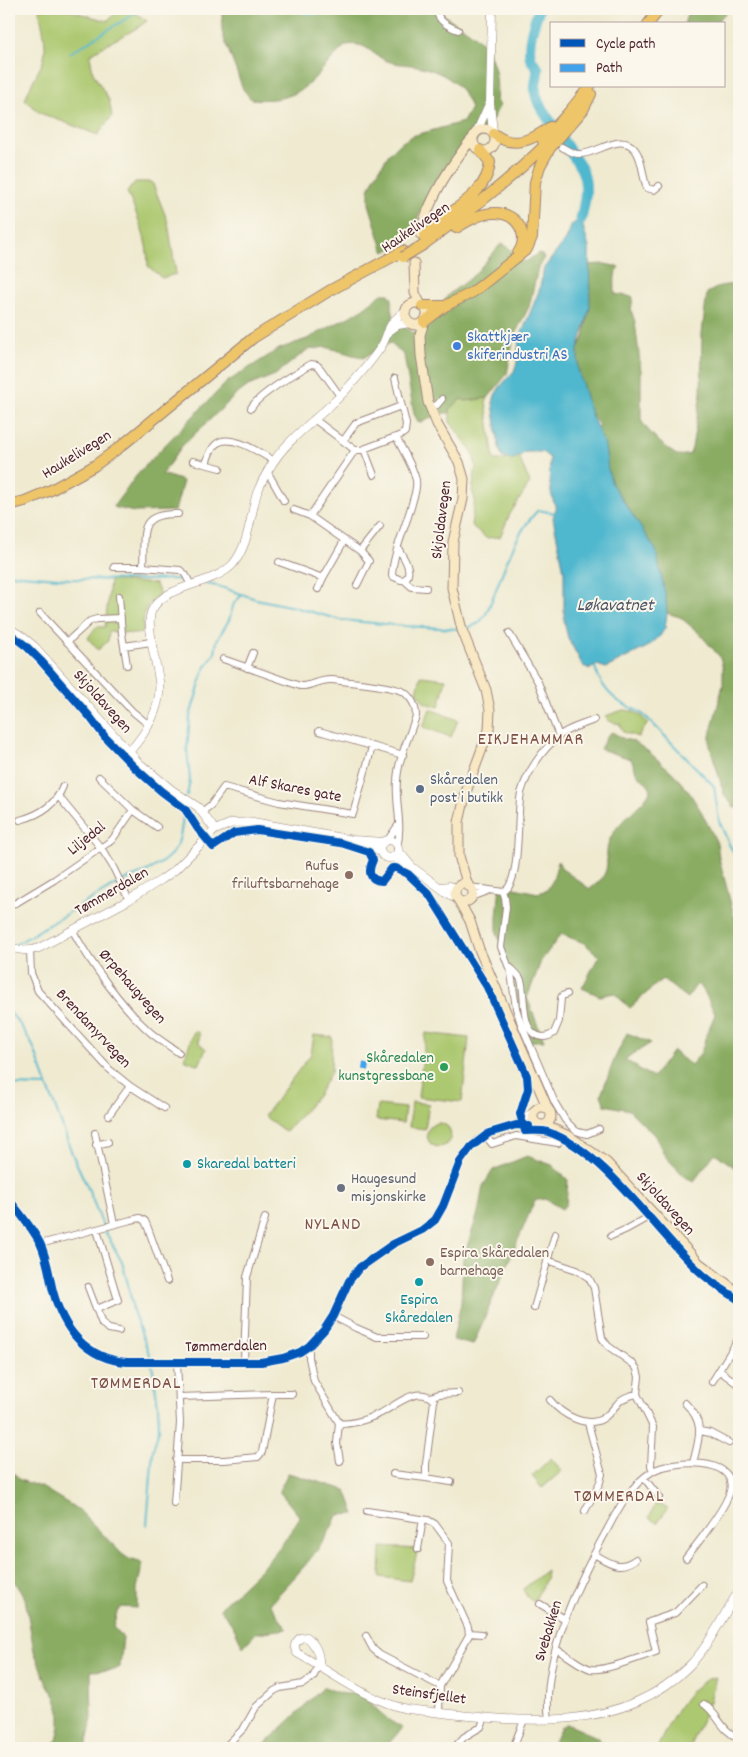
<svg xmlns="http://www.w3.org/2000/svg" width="748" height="1757" font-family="Dekko,sans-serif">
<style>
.green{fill:#acc86f;stroke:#7b744d}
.forest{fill:#89ac62;stroke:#6a6646}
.water{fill:#50b7ce;stroke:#4d6b7c}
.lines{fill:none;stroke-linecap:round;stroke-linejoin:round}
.stream{stroke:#50b7ce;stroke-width:2}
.river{stroke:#50b7ce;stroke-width:11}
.minor-casing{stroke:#9c847e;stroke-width:8}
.tertiary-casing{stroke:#9c847e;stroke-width:9}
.secondary-casing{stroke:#9c847e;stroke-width:11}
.trunk-casing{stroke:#9c847e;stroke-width:12}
.minor{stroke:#fff;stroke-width:6}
.tertiary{stroke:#fff;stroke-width:8}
.secondary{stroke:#f8e8c3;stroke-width:9}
.trunk{stroke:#eec569;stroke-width:10}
.trunk-bridge-casing{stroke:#9c847e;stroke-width:12;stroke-linecap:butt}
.trunk-bridge{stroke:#eec569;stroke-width:10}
.quiet{stroke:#40a2eb;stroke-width:6;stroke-dasharray:12 6;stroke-linecap:butt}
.cycleway-casing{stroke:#fbf7ec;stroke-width:11}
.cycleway{stroke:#0057b8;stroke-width:8}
.shop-dot{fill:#3f7fe0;stroke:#fbf7ec;stroke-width:2}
.service-dot{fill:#5c6f8a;stroke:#fbf7ec;stroke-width:2}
.education-dot{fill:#8d6e63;stroke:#fbf7ec;stroke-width:2}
.leisure-dot{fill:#2e9e5b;stroke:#fbf7ec;stroke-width:2}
.culture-dot{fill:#0f9aa8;stroke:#fbf7ec;stroke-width:2}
.worship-dot{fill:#6b7280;stroke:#fbf7ec;stroke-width:2}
.labels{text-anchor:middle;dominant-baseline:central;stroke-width:4;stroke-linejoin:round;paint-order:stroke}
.street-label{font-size:16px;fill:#4a1f2b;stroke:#fbf7ec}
.shop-label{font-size:16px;fill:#366cbe;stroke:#fbf7ec;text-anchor:start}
.service-label{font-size:16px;fill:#4e5e75;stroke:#fbf7ec;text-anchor:start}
.education-label{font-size:16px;fill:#785e54;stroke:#fbf7ec;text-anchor:end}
.leisure-label{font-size:16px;fill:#27864d;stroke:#fbf7ec;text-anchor:end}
.culture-label{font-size:16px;fill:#0d838f;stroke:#fbf7ec;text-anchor:start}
.worship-label{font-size:16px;fill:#5b616d;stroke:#fbf7ec;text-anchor:start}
.water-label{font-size:18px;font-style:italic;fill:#4c5464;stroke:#fbf7ec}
.neighbourhood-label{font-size:18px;letter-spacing:1px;fill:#7e5146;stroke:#fbf7ec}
</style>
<rect width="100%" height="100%" fill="#fbf7ec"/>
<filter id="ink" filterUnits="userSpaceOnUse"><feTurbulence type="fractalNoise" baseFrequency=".02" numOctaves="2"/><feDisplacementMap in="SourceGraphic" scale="10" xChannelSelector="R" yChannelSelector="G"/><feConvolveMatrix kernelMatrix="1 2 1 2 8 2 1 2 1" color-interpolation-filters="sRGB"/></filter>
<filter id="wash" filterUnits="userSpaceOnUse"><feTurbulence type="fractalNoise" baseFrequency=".0096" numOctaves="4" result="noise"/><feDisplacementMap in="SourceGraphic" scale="20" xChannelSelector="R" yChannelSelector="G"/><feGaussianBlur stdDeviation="1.12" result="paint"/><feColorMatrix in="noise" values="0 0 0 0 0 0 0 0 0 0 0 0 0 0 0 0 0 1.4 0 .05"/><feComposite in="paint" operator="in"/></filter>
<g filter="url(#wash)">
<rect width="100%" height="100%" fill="#efead0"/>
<path class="green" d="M39 9H65L107 21 116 13 130 9 147 21C129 35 108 41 90 55L93 73 109 100 112 116 98 135 40 113 25 100C29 87 36 76 42 64 49 47 42 26 39 9Z
M135 182H152L168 222 176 274 162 278 148 266C148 239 137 215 127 192Z
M484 398H488L486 402 494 460H506L516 450 530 483 510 514 500 537 486 538 471 525 475 499 472 491 476 466 472 451 450 422V409L461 399 467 401Z
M110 580 156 584 160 595C143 605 143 615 143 633L134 634 109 631 108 641 98 650 88 638 96 627H105Z
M421 676 446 679 439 707 425 703 417 692Z
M430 709 458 720 451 737 423 727Z
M623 710C634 710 641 715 648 723L638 737 623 732 620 724 608 721 606 716Z
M194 1031 199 1033V1043L206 1049 199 1065 184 1059Z
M426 1033 469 1038 462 1102 418 1097Z
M314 1035 332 1037 331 1072 318 1095 286 1132 264 1116 311 1054Z
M412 1102 429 1104 425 1129 409 1127Z
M378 1105 405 1108 403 1123 376 1120Z
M427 1135a12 12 0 1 1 24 0a12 12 0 1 1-24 0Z
M551 1458 562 1471 542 1488 532 1476Z
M656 1503 668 1508 657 1523 649 1518Z
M381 1547 418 1549 410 1581 380 1577Z
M547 1570 546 1579 534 1602 527 1597 523 1589Z
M716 1677 710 1701 689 1748H657C669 1724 687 1681 716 1677Z"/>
<path class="forest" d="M244 9H438C447 19 459 24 470 32 493 49 499 73 496 101L500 105 487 129 456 162 428 200 419 215 415 228 397 245 385 252 383 249 369 204V189L375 176 389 154 398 145 412 136 463 122 471 108C460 80 440 70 411 65 403 64 393 64 385 60 369 53 368 42 346 45 311 76 308 104 251 99L243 89 225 41 222 31V11Z
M689 9H729L715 24H684Z
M501 244H504L525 262 539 253 544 257 538 268 529 307 514 336 507 374 488 398 466 401 461 399 450 409V413H444L419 423 414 414 404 355 390 343 363 358 326 347 307 350 275 375 248 386 236 395 182 446 162 474 183 481 175 511 134 512 113 507 137 475 166 444 227 382 279 349 307 339 358 312 382 294H389L392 299V309L395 321 414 333H419L429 327 448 295 474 275Z
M605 264 619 267C613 273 615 285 615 294L633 297 631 310 635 322 641 371V420C646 430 667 450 677 455 682 456 685 455 690 454L692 448 701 393 702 333 707 293 720 286 739 283V810L734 807 724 794 710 746V736L723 685V668L720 657 699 633 680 617 657 610V600L624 500 608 485 596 448 599 425 581 400 576 352 584 337 589 309 583 265Z
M612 732 624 739 633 741 649 752 673 773 689 792 701 811 717 843 719 858 739 935V1171L715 1153 694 1181 685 1177 665 1156 655 1136 629 1110 605 1105 601 1095 614 1060 627 1033 651 1043 625 1059 642 1071 653 1077 673 1051 691 1065 701 1053 706 1036 715 1014 704 991 697 984 687 998 662 979 630 1008 614 993 600 996 582 988 599 956 584 943 561 934 541 961 527 998 544 1041C531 1039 526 1048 519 1031L504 953 497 933V917L500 885 538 893 547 890 553 880 558 861 562 869 590 889C618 869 600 859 611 837 621 817 644 806 651 789L648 784 637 774 631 759 600 749 607 736Z
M527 1156 552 1165 568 1180 566 1204 562 1209 545 1199 535 1200 473 1345 453 1340 461 1303 463 1259 478 1213 483 1186 493 1170Z
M9 1468 20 1480 43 1488 74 1507 83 1514 122 1554 129 1559 143 1563 137 1588V1608L121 1607 117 1612 113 1627 123 1637 120 1666 115 1670 91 1671 92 1718 86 1748H50L57 1740 60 1726V1711L55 1696 46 1682 34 1651 25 1598 18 1586 9 1577Z
M288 1473 346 1490 355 1514 337 1515C325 1548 293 1578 270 1604L287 1629 256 1633 243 1647 233 1626 220 1608 263 1567 283 1543 300 1517 279 1491Z
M324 1687C339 1694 349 1698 364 1688L368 1701 387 1719 402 1728 385 1748H261Z
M567 1724 599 1738 603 1748H551L561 1727Z"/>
<path class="water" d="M581 219 589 248 590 308 578 349V369L591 414 605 446 608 469 612 484 656 550 666 598 667 614 665 628 660 636 649 646 606 668 597 665 590 669 583 666 568 638 564 621V571L553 518 556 508C549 493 549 475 550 458L542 452H525C516 459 513 461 502 457L499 447 493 403 495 395 500 387 514 371 517 363 519 340 539 291 544 268 567 238 571 225Z"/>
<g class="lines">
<path class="stream" d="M289 9 311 14 362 9
M70 53 142 9
M9 574 70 579 144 580 177 579 186 580
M205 584 218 586 256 599 294 607 341 620 405 626 458 629
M465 629 479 623 486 614C502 579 510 539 538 510L554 513
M595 667C599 682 609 696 623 704 633 709 639 710 647 718L714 786 719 821 730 846 739 861
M187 796 190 780 187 749 190 716 204 670 215 653 217 640 229 620 234 603 242 595
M122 881C140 875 171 863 178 843 183 830 182 814 186 801
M15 945 118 883
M9 1011 21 1026 33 1046 73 1156 88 1188 105 1231 122 1262 129 1288 133 1311 151 1359
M9 1085 46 1086
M147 1525 153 1450 159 1429 158 1406 152 1363"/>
<path class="river" d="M539 9C534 23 528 40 530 56 531 62 536 64 538 69 536 87 532 88 540 106L581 168C589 185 585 201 581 219"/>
</g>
</g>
<g filter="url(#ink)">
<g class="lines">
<defs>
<path id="minor" d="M436 9C438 21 447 26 458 30
M562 147C567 150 573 154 579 154 597 155 622 130 636 151 643 161 642 176 647 188L654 190 659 186
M429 407 437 405 442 399
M251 408C259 394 296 373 311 364L317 365 320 368 340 396
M314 419 355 450H361L401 435 405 432 406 424 395 378
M396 437C403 451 413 466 416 480 417 487 415 494 413 500 408 521 392 555 392 576L401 580 406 579C413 569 403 557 398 548
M343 441 356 423 401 406
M364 449 374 475
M355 450 310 516 360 551 380 526
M193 461 220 468
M206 464C208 458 210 450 215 445 229 431 260 453 274 461
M267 471 284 501
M294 510 310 516
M279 562 323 578 344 541
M114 567H143L180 570 185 574 191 585
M143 567C145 533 136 513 178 514
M404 580 412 587 426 588
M357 585 369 561 360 551
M318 589 323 578
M119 596 122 634 127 665
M40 613 132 711 149 725
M509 633 538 682 559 736
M67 642 90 621 97 619 121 618
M124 646 151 642
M223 659 300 686C311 687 320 679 332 680 347 682 392 685 404 692 412 698 416 707 416 716 409 737 398 759 397 781 395 803 403 825 397 847
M247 668 253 653
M319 731 403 755
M59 797 101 848 112 865 129 900
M133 810 157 827
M203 811 211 805 224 787 279 802 353 814 372 747
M20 820C39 815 56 805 63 786
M387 841 399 824
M470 887 503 892C522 884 516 814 521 793 527 772 542 750 559 736 568 728 582 725 594 720
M503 892 505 898 506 907 501 947 511 973 516 1008 521 1024 555 1103 565 1120 576 1131 582 1133 587 1134 599 1129
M472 897 488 891
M9 904 16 903 54 880 112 840 133 810 99 777
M73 931C91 964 122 1007 150 1032 159 1040 170 1046 179 1053
M30 951 31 973 38 991 109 1069 130 1086 164 1108
M511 968C514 971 519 975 521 980 526 994 519 1036 543 1037 548 1037 550 1036 554 1033L559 1021 561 998 562 996 567 994
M109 1115 130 1086
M95 1133 114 1224
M485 1135 492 1144 516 1136 558 1143
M96 1145 108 1142
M611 1236 627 1229 654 1214
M40 1244 131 1220 140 1218 145 1221 148 1228 167 1281
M547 1260 577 1270 589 1278 594 1288 602 1338 608 1346 633 1364 637 1369 639 1377 637 1394 653 1427 651 1466 653 1471
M88 1287 102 1324 109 1329 119 1331
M534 1308 555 1234
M97 1309 118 1300 97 1230
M333 1316 356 1328 377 1337H423
M309 1346V1358L314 1381 339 1423C352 1426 370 1418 381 1413 396 1405 419 1384 434 1401L426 1464V1478L393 1474
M244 1361 247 1277 265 1218
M720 1371 739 1385
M712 1382 739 1338
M273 1394H292
M430 1397 439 1394 458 1393
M550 1400C562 1415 588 1430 605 1417 620 1405 614 1399 637 1394
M685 1403C706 1423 699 1438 693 1463
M339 1423 337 1443 340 1461
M700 1431 710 1433 729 1443
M176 1460H224L258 1457 262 1452 273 1394 179 1397
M426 1478 451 1482
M644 1478 659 1497
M174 1503 180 1423 177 1362
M367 1511 428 1520 435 1524 449 1543 447 1581 468 1627 469 1635 440 1686 439 1712
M585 1511 600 1482 602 1474 588 1423
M418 1549 423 1519
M594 1554C610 1563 619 1571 636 1559
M540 1604 565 1619
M469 1633 482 1634
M366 1636 373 1649 380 1655 440 1686
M557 1650C569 1655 579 1666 591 1669 603 1672 643 1656 656 1652L649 1622 675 1613 702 1585
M704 1704C719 1715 721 1731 739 1738
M549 1720C541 1661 578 1582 607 1530 618 1509 631 1484 653 1471 670 1461 738 1455 730 1491 726 1508 698 1543 686 1558
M224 1748 244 1728 256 1707 274 1691 280 1688 303 1684 313 1677 319 1666
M454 1748 464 1737 481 1727 485 1717
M513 1748 524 1720"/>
<path id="tertiary" d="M492 9 490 103 493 133
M477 131 489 104
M392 329 398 325 409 323
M9 628 23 637 34 646 138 762 172 790 198 807 215 830
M129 752C146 733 162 708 159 681 157 666 152 651 151 636 150 627 148 618 152 610 165 584 213 586 233 564 249 545 250 516 257 493 260 485 264 477 269 469 287 437 320 418 345 391 358 377 370 363 381 347 386 340 387 330 392 323 396 318 402 314 406 310
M380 849a9 9 0 1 1 18 0a9 9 0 1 1-18 0Z
M359 843 380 851
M398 850 412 867 450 895 456 897
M393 857 412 867
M441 887 450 886 457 888
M9 947C20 950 28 952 39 948L129 900 161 880 175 870 215 830 232 823 253 822 353 840 384 842
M516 1125 523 1119 533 1113
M9 1199C19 1213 32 1227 40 1243 47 1257 49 1275 53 1291 63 1329 86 1359 127 1362H261L283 1358 300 1352 309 1346 324 1330 333 1316 349 1281 360 1267 393 1244 422 1230 435 1220 443 1206 460 1162 465 1154 477 1141 489 1133 516 1125 527 1126 538 1124
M319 1666C320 1655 316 1645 307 1637L300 1638C295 1643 293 1646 297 1653 331 1672 368 1701 407 1709 500 1719 615 1741 689 1666 710 1645 722 1616 739 1591"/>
<path id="secondary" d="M473 140a11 11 0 1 1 22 0a11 11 0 1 1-22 0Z
M420 234C427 206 440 183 456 160 462 152 466 145 473 138
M414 263 415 293 421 305
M405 314a11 11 0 1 1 22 0a11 11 0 1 1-22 0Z
M424 322 420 335 421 355 428 402 437 424 459 462 464 479 463 499 453 542 452 588 462 630 486 690 490 710 489 730 466 792 459 822V856L468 886
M455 893a9 9 0 1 1 18 0a9 9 0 1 1-18 0Z
M459 901 470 921 479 949 548 1109
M533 1116a9 9 0 1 1 18 0a9 9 0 1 1-18 0Z
M544 1125 569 1136 607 1163 699 1263 739 1293"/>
<path id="trunk" d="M648 24 660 9
M494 134C513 149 533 140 550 127
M543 141 569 112 590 86
M456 228C469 220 482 212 497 213 518 214 530 236 518 253
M424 237C430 231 437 224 444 218 463 203 488 189 490 162L480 150
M423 245C468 212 512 179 551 139
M422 306H445
M424 322 445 306 473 292 527 249 532 237 535 182 540 166 550 148 583 110 591 94
M9 505 25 501 51 490 94 466 120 447 253 338 329 291 403 251"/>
</defs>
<use href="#minor" class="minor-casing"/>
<use href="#tertiary" class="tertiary-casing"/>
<use href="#secondary" class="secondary-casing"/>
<use href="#trunk" class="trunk-casing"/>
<use href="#minor" class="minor"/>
<use href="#tertiary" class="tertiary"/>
<use href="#secondary" class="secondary"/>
<use href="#trunk" class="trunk"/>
<defs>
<path id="trunk-bridge" d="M403 257 423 245"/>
</defs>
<use href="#trunk-bridge" class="trunk-bridge-casing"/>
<use href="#trunk-bridge" class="trunk-bridge"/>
<path class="quiet" d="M365 1070 366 1063"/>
<defs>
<path id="cycleway" d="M9 633 26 646 41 661 90 717 105 737 134 767 161 791 185 809 198 829 213 847 234 833 257 830 341 843 369 852 373 860C368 871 368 880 382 881L392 868H396L408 874 429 894 487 987 527 1076 528 1089 520 1114 525 1131C533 1131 541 1130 548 1132 605 1151 655 1231 699 1271 711 1283 726 1291 739 1300
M9 1199C19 1213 32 1227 40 1243 47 1257 49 1275 53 1291 63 1329 86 1359 127 1362H261L283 1358 300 1352 309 1346 324 1330 333 1316 349 1281 360 1267 393 1244 422 1230 435 1220 443 1206 460 1162 471 1147 489 1133 516 1125 529 1126"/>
</defs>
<use href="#cycleway" class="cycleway-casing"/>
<use href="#cycleway" class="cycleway"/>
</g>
</g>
<circle class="shop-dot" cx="457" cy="346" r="5"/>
<circle class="service-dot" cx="420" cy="789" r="5"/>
<g class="education-dot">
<circle cx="349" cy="875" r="5"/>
<circle cx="430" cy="1262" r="5"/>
</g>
<circle class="leisure-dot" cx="444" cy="1067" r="5"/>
<g class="culture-dot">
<circle cx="187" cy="1164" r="5"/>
<circle cx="419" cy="1282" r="5"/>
</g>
<circle class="worship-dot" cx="341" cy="1188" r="5"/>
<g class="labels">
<g class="street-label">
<text transform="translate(416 228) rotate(-34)">Haukelivegen</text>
<text transform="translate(77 455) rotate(-32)">Haukelivegen</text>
<text transform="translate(442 520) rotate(-83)">Skjoldavegen</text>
<text transform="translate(102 702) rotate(48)">Skjoldavegen</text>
<text transform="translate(295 789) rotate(11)">Alf Skares gate</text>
<text transform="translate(87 839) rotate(-39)">Liljedal</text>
<text transform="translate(112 892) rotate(-30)">Tømmerdalen</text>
<text transform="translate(132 987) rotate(49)">Ørpehaugvegen</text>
<text transform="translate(93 1029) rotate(47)">Brendamyrvegen</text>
<text transform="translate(665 1204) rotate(48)">Skjoldavegen</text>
<text transform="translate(226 1347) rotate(-1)">Tømmerdalen</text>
<text transform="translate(549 1631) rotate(-73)">Svebakken</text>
<text transform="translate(429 1695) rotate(8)">Steinsfjellet</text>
</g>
<g class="shop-label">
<text x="467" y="337">Skattkjær<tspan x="467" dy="18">skiferindustri AS</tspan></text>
</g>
<g class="service-label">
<text x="430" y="780">Skåredalen<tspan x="430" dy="18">post i butikk</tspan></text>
</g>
<g class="education-label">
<text x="339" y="866">Rufus<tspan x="339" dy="18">friluftsbarnehage</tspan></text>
<text x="440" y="1253" text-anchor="start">Espira Skåredalen<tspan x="440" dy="18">barnehage</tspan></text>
</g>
<g class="leisure-label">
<text x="434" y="1058">Skåredalen<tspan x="434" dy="18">kunstgressbane</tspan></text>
</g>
<g class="culture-label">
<text x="197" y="1164">Skaredal batteri</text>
<text x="419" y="1300" text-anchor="middle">Espira<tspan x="419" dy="18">Skåredalen</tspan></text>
</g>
<g class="worship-label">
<text x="351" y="1179">Haugesund<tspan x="351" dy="18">misjonskirke</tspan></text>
</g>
<g class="water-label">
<text x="615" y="606">Løkavatnet</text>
</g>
<g class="neighbourhood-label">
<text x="531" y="740">EIKJEHAMMAR</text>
<text x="333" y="1225">NYLAND</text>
<text x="136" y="1384">TØMMERDAL</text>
<text x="619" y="1497">TØMMERDAL</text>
</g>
</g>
<rect width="748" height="1757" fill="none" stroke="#fbf7ec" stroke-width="30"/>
<rect x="550" y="22" width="175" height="65" fill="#fbf7ec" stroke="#b4a19f"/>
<rect x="560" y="39" width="25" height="8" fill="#0057b8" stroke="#b4a19f"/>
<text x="596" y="48" font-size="15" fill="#4a1f2b">Cycle path</text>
<rect x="560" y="64" width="25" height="8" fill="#40a2eb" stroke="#b4a19f"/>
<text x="596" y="72" font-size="15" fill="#4a1f2b">Path</text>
</svg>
